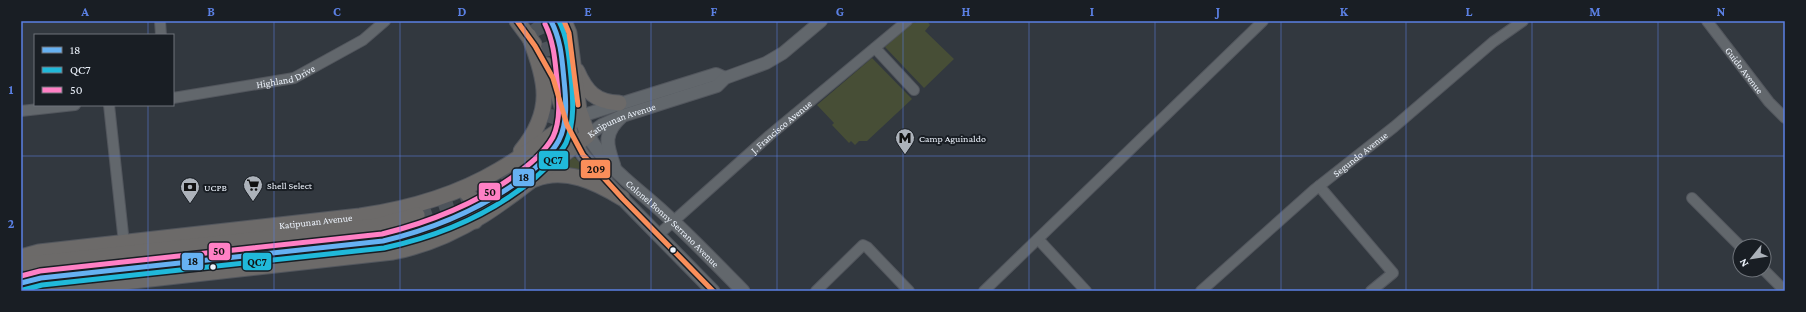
<svg xmlns="http://www.w3.org/2000/svg" width="1806" height="312" font-family="'Crimson Pro',serif">
<style>
.green{fill:#474e36}
.lines{fill:none;stroke-linecap:round;stroke-linejoin:round}
.primary-tunnel{stroke:#4e545b;stroke-width:15;stroke-dasharray:15 8;stroke-linecap:butt}
.minor-casing{stroke:#52565d;stroke-width:12}
.tertiary-casing{stroke:#52565d;stroke-width:14}
.secondary-casing{stroke:#52565d;stroke-width:15}
.primary-casing{stroke:#52565d;stroke-width:17}
.minor{stroke:#62676c;stroke-width:10}
.tertiary{stroke:#62676c;stroke-width:12}
.secondary{stroke:#62676c;stroke-width:13}
.primary{stroke:#6c6a69;stroke-width:15}
.bus-1-casing{stroke:#191e24;stroke-width:8}
.bus-2-casing{stroke:#191e24;stroke-width:8}
.bus-3-casing{stroke:#191e24;stroke-width:8}
.bus-4-casing{stroke:#191e24;stroke-width:8}
.bus-1{stroke:#66b1f2;stroke-width:5}
.bus-2{stroke:#20b9da;stroke-width:5}
.bus-3{stroke:#ff80c5;stroke-width:5}
.bus-4{stroke:#fa8e5a;stroke-width:5}
.grid{fill:none;stroke:#5b80e3;stroke-width:1;stroke-opacity:0.55}
.bus-dot{fill:#edf3fc;stroke:#191e24;stroke-width:1.5}
.labels{text-anchor:middle;dominant-baseline:central;stroke-width:4;stroke-linejoin:round;paint-order:stroke}
.street-label{font-size:10px;fill:#edf3fc;stroke:#191e24}
.poi-label{font-size:10px;fill:#edf3fc;stroke:#191e24;text-anchor:start}
.line-badge{stroke:#191e24;stroke-width:1.5}
.pale-badge-label{font-size:11px;text-anchor:middle;font-weight:bold;fill:#111}
.neatline{fill:none;stroke:#5b80e3;stroke-width:1.5}
.grid-label{font-size:13px;text-anchor:middle;font-weight:bold;fill:#5b80e3}
</style>
<rect width="100%" height="100%" fill="#32383f"/>
<path class="green" d="M918 21H927L930 25 925 31 954 59 924 88 885 47 913 22 915 23Z
M872 58 912 99 867 141H859L855 145 851 141 849 143 832 125 834 123 817 105Z
M574 157 594 177 557 171Z"/>
<g class="lines">
<path class="primary-tunnel" d="M536 21C552 42 560 92 554 117 551 127 546 137 541 145
M417 215 465 199 514 172
M422 231C461 219 541 178 559 140 568 121 566 97 564 77 563 58 561 37 551 21"/>
<defs>
<g id="minor">
<path d="M160 21 161 35"/>
<path id="s1" d="M1707 21 1769 102 1785 118"/>
<path d="M875 48 914 90"/>
<path id="s2" d="M173 98 294 78 363 40 385 21"/>
<path d="M109 105 124 243"/>
<path d="M21 111 75 105"/>
<path d="M1319 186 1393 273 1371 291"/>
<path d="M1692 198 1740 246"/>
<path id="s3" d="M658 235 770 135 907 21"/>
<path d="M1038 239 1086 291"/>
<path d="M1764 270 1785 291"/>
<path d="M816 291 863 245 867 247 909 291"/>
<path d="M984 291 1263 21"/>
<path id="s4" d="M1201 291 1314 190 1394 127 1493 42 1523 21"/>
</g>
<g id="tertiary">
<path d="M581 116 716 74 725 78"/>
<path id="s5" d="M588 135 602 125 622 116 717 86 725 78 766 63 783 53 821 21"/>
</g>
<g id="secondary">
<path id="s6" d="M588 135C606 168 637 188 664 213 692 238 717 265 743 291"/>
<path d="M576 144 583 155 608 184 713 291"/>
<path d="M614 166C606 144 603 133 622 116"/>
</g>
<g id="primary">
<path d="M517 21 534 44"/>
<path d="M546 65 556 88 570 132"/>
<path d="M577 71C586 92 596 102 619 103"/>
<path d="M521 151C554 111 547 81 529 36"/>
<path d="M535 179C565 167 596 182 622 198"/>
<path d="M462 189C473 197 478 207 475 221"/>
<path id="s7" d="M21 257 39 252 360 216C408 209 457 195 499 170 527 154 553 133 581 116"/>
<path d="M21 263H39L377 226 417 215"/>
<path d="M21 283 41 278 383 241 422 231"/>
<path d="M21 288 43 291 393 252C472 237 527 183 588 135L579 110 569 33 564 21"/>
</g>
</defs>
<use href="#minor" class="minor-casing"/>
<use href="#tertiary" class="tertiary-casing"/>
<use href="#secondary" class="secondary-casing"/>
<use href="#primary" class="primary-casing"/>
<use href="#minor" class="minor"/>
<use href="#tertiary" class="tertiary"/>
<use href="#secondary" class="secondary"/>
<use href="#primary" class="primary"/>
<defs>
<path id="bus-1" d="M21 283 41 278 383 241C433 229 477 211 519 181 534 170 550 157 559 140 568 122 566 99 564 80 562 59 561 40 551 21"/>
<path id="bus-2" d="M23 290 42 285 384 248C440 236 492 214 536 177 547 167 559 156 566 143 575 122 573 98 571 77 569 58 568 38 559 21"/>
<path id="bus-3" d="M21 276 40 271 382 234C430 222 474 205 514 176 529 165 544 153 553 137 561 120 559 98 557 80 555 61 554 42 545 24"/>
<path id="bus-4" d="M517 21 535 46 553 78 567 125 583 155 623 199 713 291
M564 21 569 33 578 105"/>
</defs>
<use href="#bus-1" class="bus-1-casing"/>
<use href="#bus-2" class="bus-2-casing"/>
<use href="#bus-3" class="bus-3-casing"/>
<use href="#bus-4" class="bus-4-casing"/>
<use href="#bus-1" class="bus-1"/>
<use href="#bus-2" class="bus-2"/>
<use href="#bus-3" class="bus-3"/>
<use href="#bus-4" class="bus-4"/>
</g>
<path class="grid" d="M148 21V35M274 21V291M400 21V291M525 21V291M651 21V291M777 21V291M903 21V291M1029 21V291M1155 21V291M1281 21V291M1406 21V291M1532 21V291M1658 21V291M148 105V291M21 156H1785"/>
<defs>
<symbol id="metro-pin" viewBox="-11 -11 22 30"><path d="M0 17L-7.5 6A9.5 9.5 0 1 1 7.5 6Z" fill="#acb2ba" stroke="#191e24"/><path d="M-5.5 5V-5H-3L0 0L3-5H5.5V5H3V-.5L0 4L-3-.5V5Z" fill="#111"/></symbol>
<symbol id="supermarket-pin" viewBox="-11 -11 22 30"><path d="M0 17L-7.5 6A9.5 9.5 0 1 1 7.5 6Z" fill="#acb2ba" stroke="#191e24"/><path d="M-6-5.5h2.5l.6 2H6L4.5 2H-2.5L-4.4-4H-6ZM-1.5 3.2a1.3 1.3 0 1 0 .1 0ZM3 3.2a1.3 1.3 0 1 0 .1 0Z" fill="#111"/></symbol>
<symbol id="bank-pin" viewBox="-11 -11 22 30"><path d="M0 17L-7.5 6A9.5 9.5 0 1 1 7.5 6Z" fill="#acb2ba" stroke="#191e24"/><path d="M-6-4H6V4H-6ZM0-2.3a2.3 2.3 0 1 0 0 4.6a2.3 2.3 0 1 0 0-4.6Z" fill="#111"/></symbol>
</defs>
<g fill-rule="evenodd">
<use href="#metro-pin" x="894" y="127" width="22" height="30"/>
<use href="#supermarket-pin" x="242" y="174" width="22" height="30"/>
<use href="#bank-pin" x="179" y="176" width="22" height="30"/>
</g>
<g class="bus-dot">
<circle cx="673" cy="250" r="3.5"/>
<circle cx="213" cy="267" r="3.5"/>
</g>
<g class="labels">
<g class="street-label">
<text stroke="none"><textPath href="#s1" startOffset="62">Guido Avenue</textPath></text>
<text stroke="none"><textPath href="#s2" startOffset="115">Highland Drive</textPath></text>
<text stroke="none"><textPath href="#s5" startOffset="37">Katipunan Avenue</textPath></text>
<text stroke="none"><textPath href="#s3" startOffset="164">J. Francisco Avenue</textPath></text>
<text stroke="none"><textPath href="#s4" startOffset="210">Segundo Avenue</textPath></text>
<text stroke="none"><textPath href="#s7" startOffset="297">Katipunan Avenue</textPath></text>
<text stroke="none"><textPath href="#s6" startOffset="123">Colonel Bonny Serrano Avenue</textPath></text>
</g>
<g class="poi-label">
<text x="919" y="138">Camp Aguinaldo</text>
<text x="267" y="185">Shell Select</text>
<text x="204" y="187">UCPB</text>
</g>
</g>
<g class="line-badge">
<rect x="538" y="150" width="31" height="20" rx="4" fill="#20b9da"/>
<rect x="580" y="159" width="31" height="20" rx="4" fill="#fa8e5a"/>
<rect x="512" y="168" width="23" height="19" rx="4" fill="#66b1f2"/>
<rect x="478" y="182" width="23" height="19" rx="4" fill="#ff80c5"/>
<rect x="208" y="242" width="23" height="19" rx="4" fill="#ff80c5"/>
<rect x="181" y="252" width="23" height="19" rx="4" fill="#66b1f2"/>
<rect x="242" y="252" width="30" height="19" rx="4" fill="#20b9da"/>
</g>
<g class="pale-badge-label">
<text x="553" y="164">QC7</text>
<text x="596" y="173">209</text>
<text x="524" y="181">18</text>
<text x="490" y="196">50</text>
<text x="219" y="255">50</text>
<text x="193" y="265">18</text>
<text x="257" y="266">QC7</text>
</g>
<rect width="1806" height="312" fill="none" stroke="#191e24" stroke-width="44"/>
<rect x="34" y="34" width="140" height="72" fill="#191e24" stroke="#6e737a"/>
<rect x="42" y="47" width="20" height="6" fill="#66b1f2" stroke="#6e737a"/>
<text x="70" y="54" font-size="12" fill="#edf3fc">18</text>
<rect x="42" y="67" width="20" height="6" fill="#20b9da" stroke="#6e737a"/>
<text x="70" y="74" font-size="12" fill="#edf3fc">QC7</text>
<rect x="42" y="87" width="20" height="6" fill="#ff80c5" stroke="#6e737a"/>
<text x="70" y="94" font-size="12" fill="#edf3fc">50</text>
<g transform="translate(1752 258) rotate(240)"><circle r="19" fill="#191e24" stroke="#6e737a"/>
<path d="M0-3L7 15L0 10L-7 15Z" fill="#acb2ba"/>
<text y="-6" font-size="11" font-weight="bold" text-anchor="middle" fill="#edf3fc">N</text>
</g>
<rect x="22" y="22" width="1762" height="268" class="neatline"/>
<g class="grid-label">
<text x="85" y="16">A</text>
<text x="211" y="16">B</text>
<text x="337" y="16">C</text>
<text x="462" y="16">D</text>
<text x="588" y="16">E</text>
<text x="714" y="16">F</text>
<text x="840" y="16">G</text>
<text x="966" y="16">H</text>
<text x="1092" y="16">I</text>
<text x="1218" y="16">J</text>
<text x="1344" y="16">K</text>
<text x="1469" y="16">L</text>
<text x="1595" y="16">M</text>
<text x="1721" y="16">N</text>
<text x="11" y="94">1</text>
<text x="11" y="228">2</text>
</g>
</svg>
